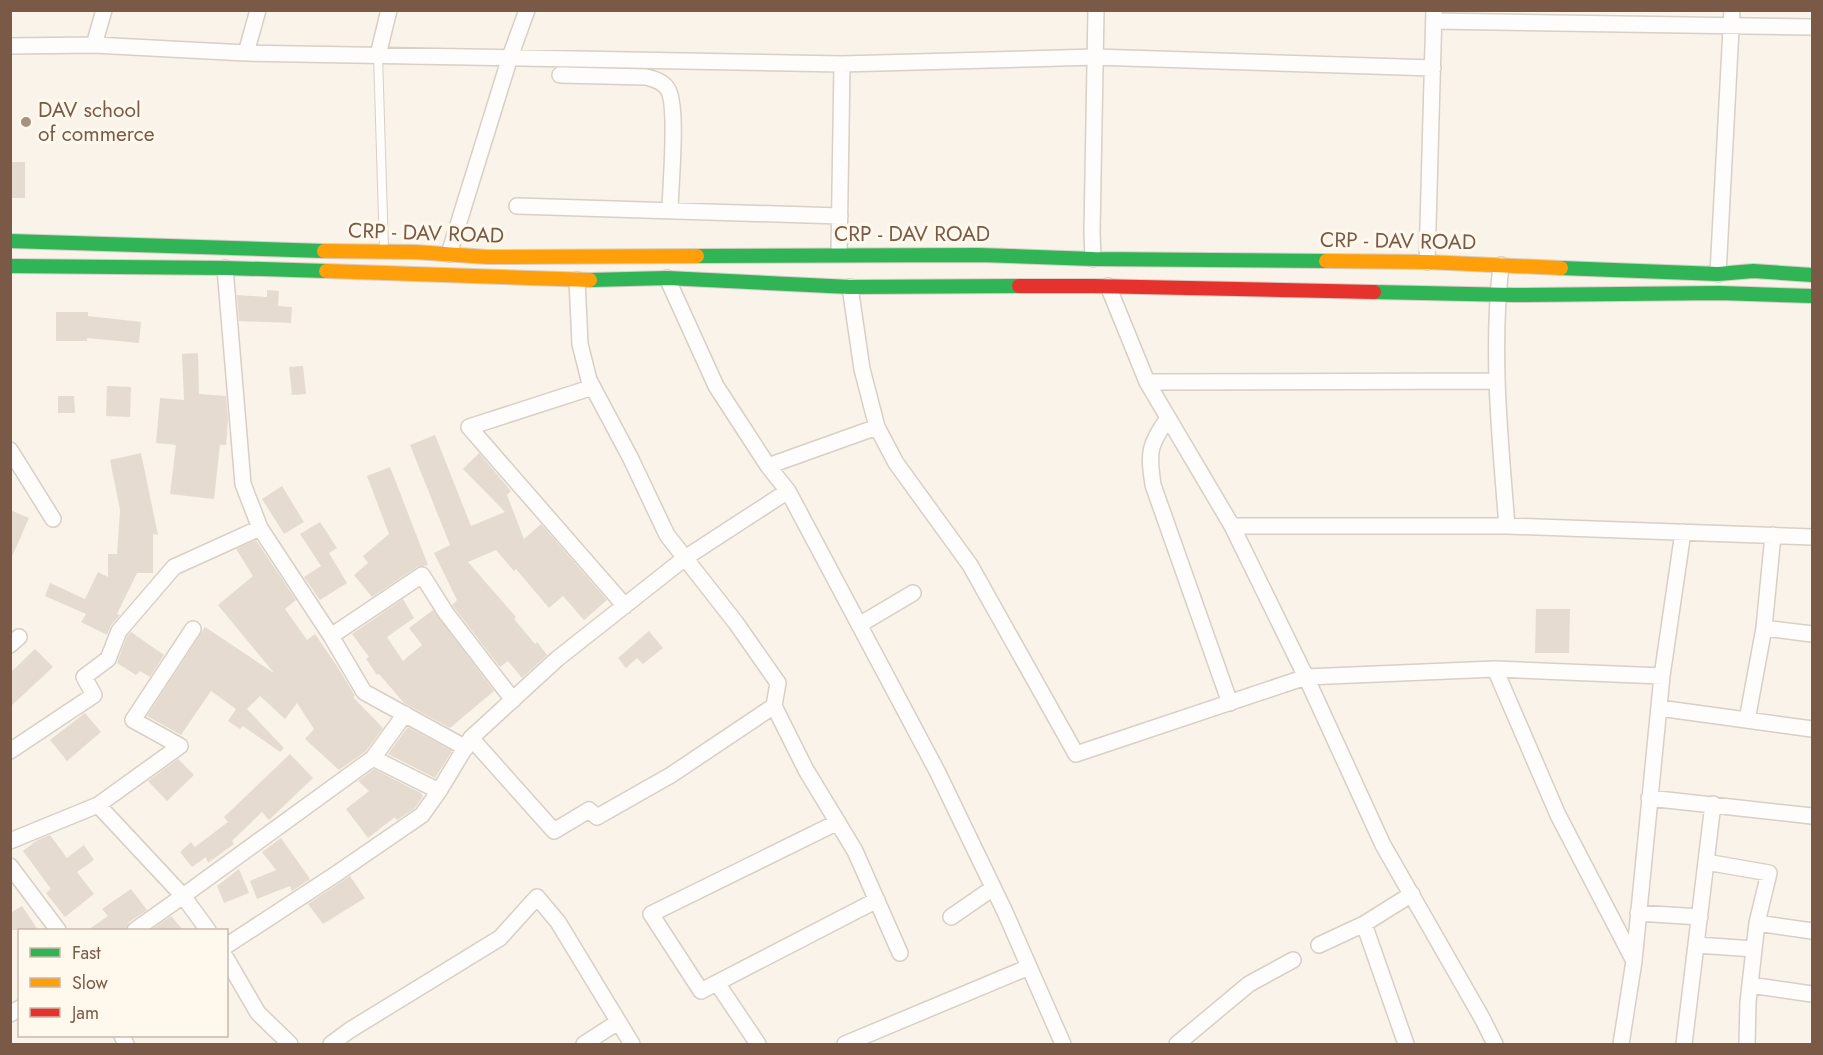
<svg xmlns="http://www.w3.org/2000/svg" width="1823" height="1055" font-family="Jost,sans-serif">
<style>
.building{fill:#e6dbd0}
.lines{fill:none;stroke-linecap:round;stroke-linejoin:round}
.lane-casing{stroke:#d8cfc6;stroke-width:10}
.street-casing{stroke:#d8cfc6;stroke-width:18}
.fast-casing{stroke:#d8cfc6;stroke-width:16}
.slow-casing{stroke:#d8cfc6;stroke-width:16}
.jam-casing{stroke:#d8cfc6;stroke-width:16}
.lane{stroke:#fefdfc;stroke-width:8}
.street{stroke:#fefdfc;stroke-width:15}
.fast{stroke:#30b455;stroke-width:14}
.slow{stroke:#ff9f0a;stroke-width:14}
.jam{stroke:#e5322d;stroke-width:14}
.poi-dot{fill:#a6907f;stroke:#fff8ec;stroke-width:2}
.labels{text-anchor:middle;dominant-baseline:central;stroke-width:6;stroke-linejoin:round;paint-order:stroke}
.poi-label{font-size:21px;fill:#7a5a46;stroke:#fff8ec;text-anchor:start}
.street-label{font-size:21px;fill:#7a5a46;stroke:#fff8ec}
</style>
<rect width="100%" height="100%" fill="#f9f3e9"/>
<path class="building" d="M10 162H25V198H10Z
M267 290 279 291 278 306 292 307 291 323 239 321 237 295 267 297Z
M56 312H88V316L141 322 139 343 87 338V341H56Z
M198 353 199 394 226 396 228 420 226 445H220L214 499 170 494 176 445 156 443 160 398 184 400 182 354Z
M303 366 306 394 292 395 289 367Z
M107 386 131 387 130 417 106 416Z
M58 396H74L75 413H58Z
M435 435 471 526 505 512 463 469 479 453 511 491 507 495 524 539 541 524 607 600 584 620 563 596 549 608 516 569 514 571 496 550 468 562 516 617 514 619 535 644 537 642 547 655 522 678 508 661 500 667 452 605 457 600 434 553 450 545 410 445Z
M141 453 158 535 153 534V573H137L117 614 120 615 111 625 107 635 81 622 86 614 45 596 50 583 85 599 98 572 108 577V554H117L120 510 110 460Z
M390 467 428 565 417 567 372 597 354 575 368 563 363 556 389 534 367 476Z
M282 486 304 522 284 534 262 499Z
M10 510 29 518 10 561Z
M320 522 337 548 329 553 347 583 320 600 304 577 321 566 300 534Z
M256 540 296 600 285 609 307 640 315 634 337 666 355 696 353 697 383 728 366 751 339 770 305 739 314 729 297 703 285 719 260 696 247 709 284 748 280 752 243 726 240 729 228 721 236 709 211 691 181 735 147 716 205 627 274 673 218 605 253 576 236 549Z
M403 599 414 618 387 637 403 661 422 645 409 628 433 610 494 691 450 728 404 703 379 674 377 675 366 659 369 657 352 634Z
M1536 609H1570L1569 653H1535Z
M649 631 663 648 643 664 637 658 626 668 618 658Z
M131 632 164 655 150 677 140 671 136 675 117 663 127 636Z
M35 649 53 667 10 707V673Z
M85 713 101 732 67 761 50 740Z
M408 727 452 751 435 778 388 754Z
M290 754 313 778 269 820 262 812 232 841 234 844 208 863 206 857 192 867 180 852 191 842 195 847 228 822 224 817Z
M178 759 194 775 167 801 148 781Z
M374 769 421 793 423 796 415 808 397 820 395 817 368 838 346 809 369 791 358 781Z
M50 835 67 858 84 845 94 860 77 872 94 894 65 917 46 893 51 889 23 851 36 841Z
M281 838 310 879 292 891 290 886 257 899 250 881 276 870 262 852Z
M239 869 249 893 224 903 217 886Z
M350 876 365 898 323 924 308 904Z
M131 889 147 910 129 922 125 930H88L108 916 102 909Z
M22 906 38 930H10V913Z
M171 916 183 930H151Z"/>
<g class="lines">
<defs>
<path id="lane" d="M378 55 384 250"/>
<path id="street" d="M1434 21 1812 27
M94 45 104 10
M10 46 94 45 246 53 842 64 1095 57 1433 68
M246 53 258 10
M378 55 389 10
M560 75 646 77C654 79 662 81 667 88 679 103 670 188 670 211
M517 206 840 216
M449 254 510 57 527 10
M839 254 842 64
M1093 259 1092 232 1096 10
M1427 262 1434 10
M1501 265C1491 352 1500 439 1507 526L1812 537
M225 268 243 484 260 528 331 636 364 692 466 748
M1718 274 1732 10
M667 278 716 386 768 466 788 491 937 771 1005 912 1063 1044
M577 280 580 344 589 380 630 457 667 535 736 623 778 683 774 706 806 770 855 851 900 953
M1108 286 1147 382 1232 526
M850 287 862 369 877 427 896 463 970 565 1076 754 1306 677 1383 845 1482 1018 1495 1044
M1147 382 1496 381
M593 387 469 427 625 606
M1168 418C1149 446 1148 451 1153 485L1230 703
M10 450 53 519
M768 466 877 427
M1507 526H1232L1306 677 1495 669 1662 676 1634 961 1621 1044
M1773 535 1764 628 1812 634
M859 625 913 593
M331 636 422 575 446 613 513 700
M10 645 19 637
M1495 669 1558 815 1634 961
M1662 676 1683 532
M1659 708 1812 729
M1747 720 1764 628
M471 738 554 831 589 810 597 817 671 775 774 706
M10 751 94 695 84 677 108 659 119 631 174 567 260 528
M373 758 405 714
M1649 798 1812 816
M98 805 180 746 133 720 193 629
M838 822 651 914 701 991 877 900
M10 841 98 805 183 896 373 758 439 791
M1706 862 1769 873 1757 923
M10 866 58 930
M1638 913 1700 917
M951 917 993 888
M1364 924 1406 1044
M135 930 183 896 208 930
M1319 945 1364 924 1412 894
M1697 945 1754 949
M226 946 336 874 422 815 439 791 471 738 557 659 685 558 788 491
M226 958 258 1013 290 1044
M717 983 758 1044
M1750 985 1812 994
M10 1014 20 1008
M122 1036 126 1044
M331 1044 350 1030 500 938 537 897 558 922 632 1044
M584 1044 618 1022
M845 1044 1029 967
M1177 1044 1249 984 1293 960
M1684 1044 1713 804
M1747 1044 1748 1002 1757 923 1812 931"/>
<path id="fast" d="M10 241 324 251
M697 256 979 255 1093 259 1326 261
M10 266 225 268 326 271
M1561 268 1718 274 1753 271 1812 275
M590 280 667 278 850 287 1019 286
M1374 292 1514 295 1719 293 1812 296"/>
<path id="slow" d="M324 251 415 252 487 257 697 256
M1326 261 1427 262 1561 268
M326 271 590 280"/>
<path id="jam" d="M1019 286H1093L1374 292"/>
</defs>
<use href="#lane" class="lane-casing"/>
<use href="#street" class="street-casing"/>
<use href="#fast" class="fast-casing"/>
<use href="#slow" class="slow-casing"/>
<use href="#jam" class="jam-casing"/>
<use href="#lane" class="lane"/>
<use href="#street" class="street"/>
<use href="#fast" class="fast"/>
<use href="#slow" class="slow"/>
<use href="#jam" class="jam"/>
</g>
<circle class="poi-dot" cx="26" cy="122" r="6"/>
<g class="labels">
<g class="poi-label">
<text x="38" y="110">DAV school<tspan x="38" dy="24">of commerce</tspan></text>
</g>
<g class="street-label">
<text transform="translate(426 233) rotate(2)">CRP - DAV ROAD</text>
<text x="912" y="234">CRP - DAV ROAD</text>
<text transform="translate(1398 241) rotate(1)">CRP - DAV ROAD</text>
</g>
</g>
<rect width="1823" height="1055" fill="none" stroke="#7a5a46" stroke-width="24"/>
<rect x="18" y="929" width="210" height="108" fill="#fff8ec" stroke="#cab9aa" stroke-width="1.5"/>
<rect x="30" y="948" width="30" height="9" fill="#30b455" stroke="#cab9aa" stroke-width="1.5"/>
<text x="72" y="959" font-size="18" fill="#7a5a46">Fast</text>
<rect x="30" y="978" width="30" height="9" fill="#ff9f0a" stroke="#cab9aa" stroke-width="1.5"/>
<text x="72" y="989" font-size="18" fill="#7a5a46">Slow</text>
<rect x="30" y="1008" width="30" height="9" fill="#e5322d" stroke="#cab9aa" stroke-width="1.5"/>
<text x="72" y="1019" font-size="18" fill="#7a5a46">Jam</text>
</svg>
